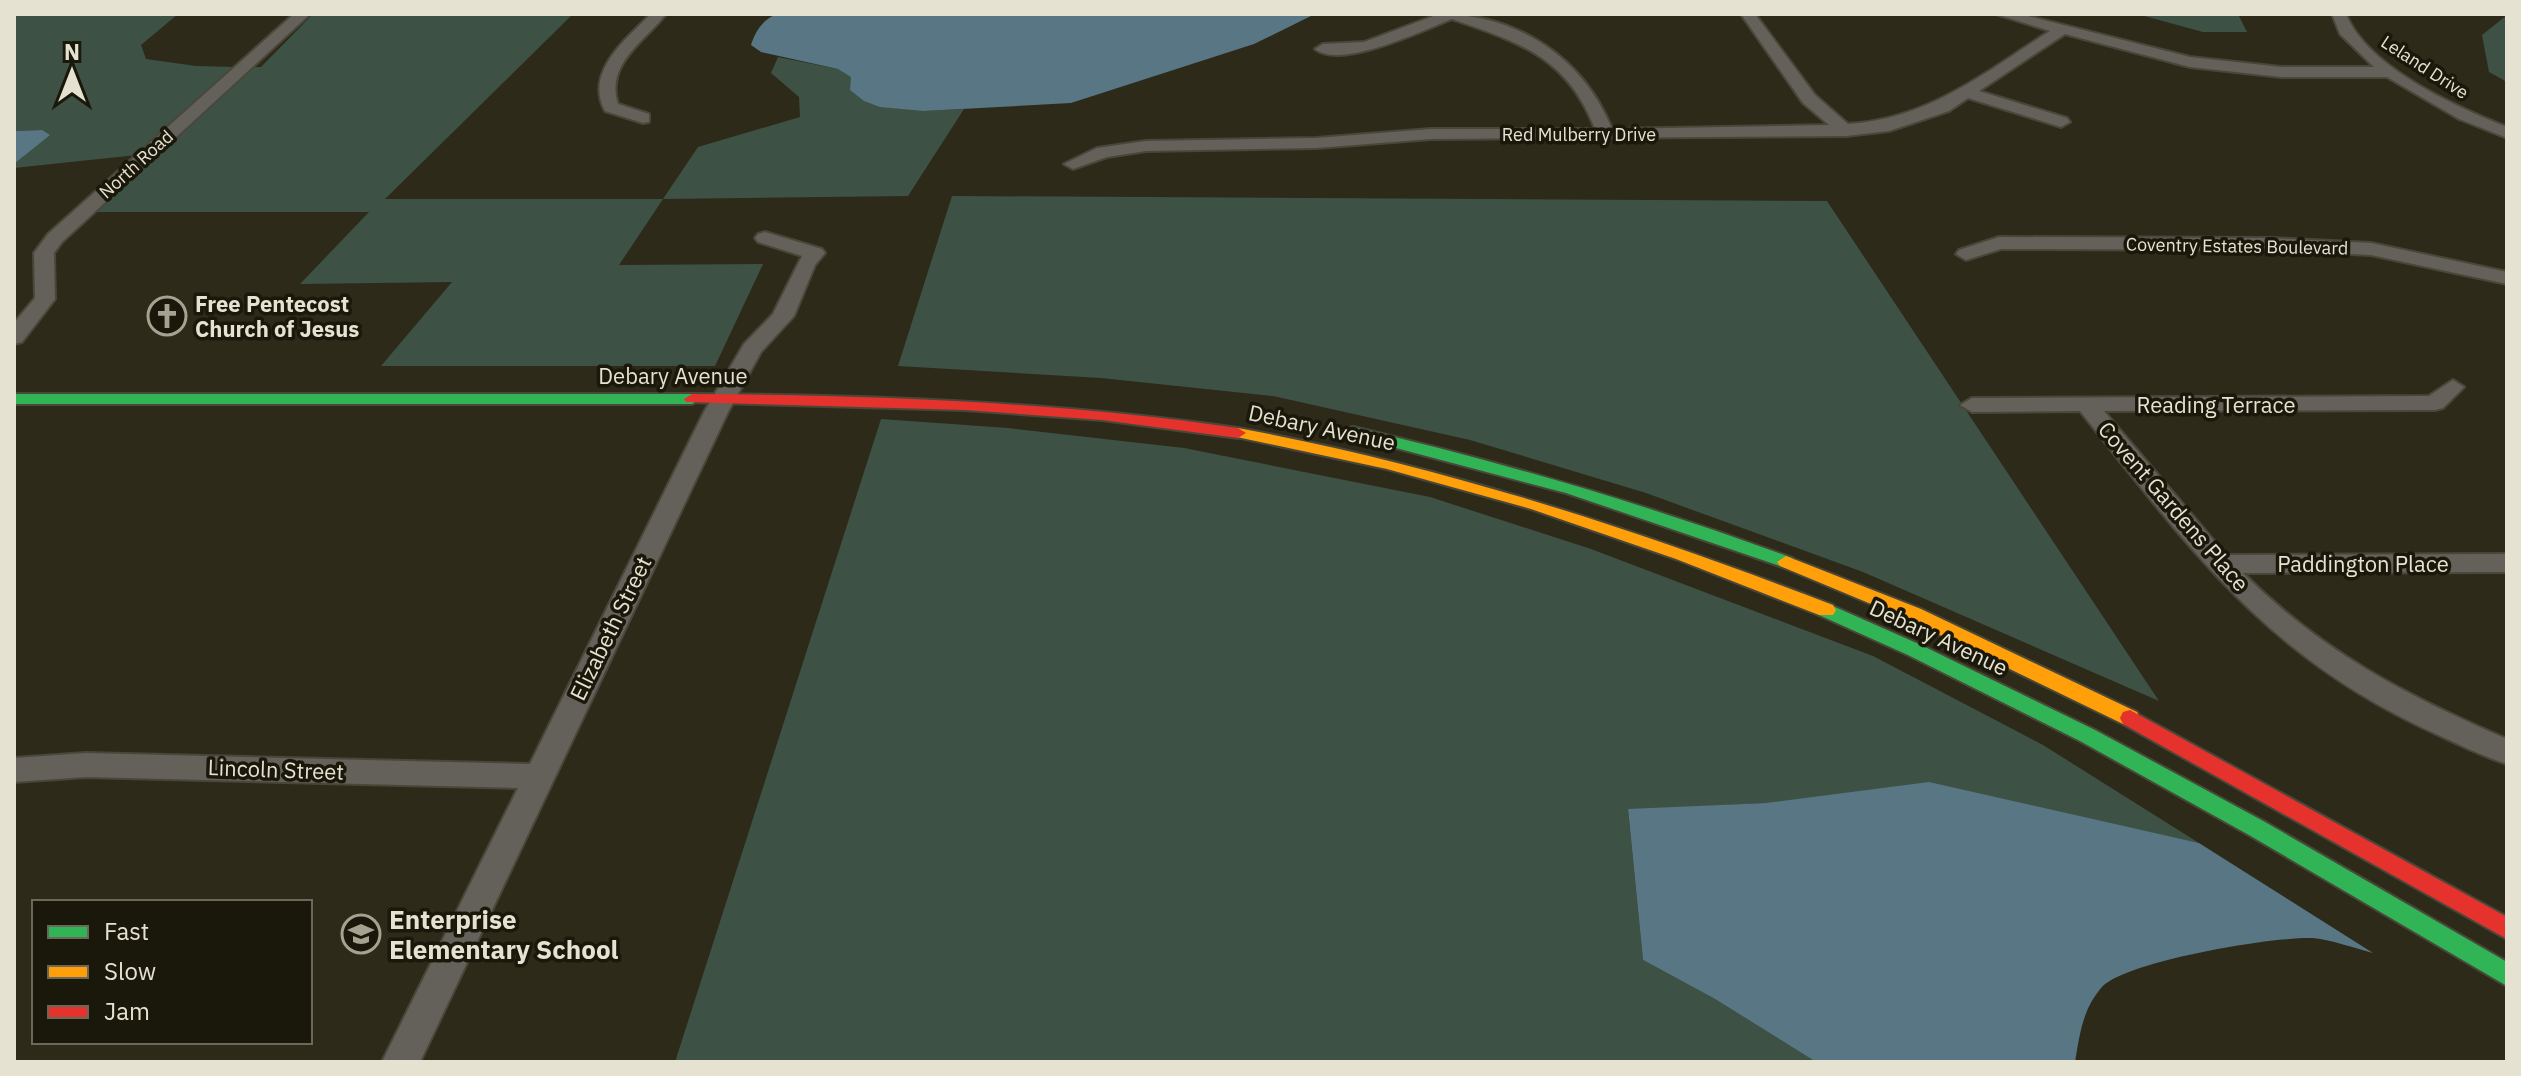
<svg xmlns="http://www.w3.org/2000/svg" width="2521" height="1076" font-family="'IBM Plex Sans',sans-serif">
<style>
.green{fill:#3d5244}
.water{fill:#587684}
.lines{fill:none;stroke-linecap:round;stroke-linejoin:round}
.street-casing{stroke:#494739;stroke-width:4}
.fast-casing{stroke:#494739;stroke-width:4}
.slow-casing{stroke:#494739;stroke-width:4}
.jam-casing{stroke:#494739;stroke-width:4}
.street{fill:#64615a;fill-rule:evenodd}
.fast{fill:#30b455;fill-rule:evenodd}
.slow{fill:#ff9f0a;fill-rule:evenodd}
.jam{fill:#e5322d;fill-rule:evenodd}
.labels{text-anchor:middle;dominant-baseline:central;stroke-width:7;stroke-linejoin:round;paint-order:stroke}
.far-street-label{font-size:18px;fill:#e5e2d1;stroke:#1a170b}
.poi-label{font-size:22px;font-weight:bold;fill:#e5e2d1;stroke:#1a170b;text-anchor:start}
.street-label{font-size:22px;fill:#e5e2d1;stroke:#1a170b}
.near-poi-label{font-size:26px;font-weight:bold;fill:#e5e2d1;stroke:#1a170b;text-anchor:start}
</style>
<rect width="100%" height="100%" fill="#2d2a1a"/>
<path class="green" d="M14 14H178L141 45 146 59 196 66 236 67 137 155 14 168V164L23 157 42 130 14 131Z
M313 14H573L385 199H663L698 147 800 117 799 97 771 73 778 57 838 69 924 111 964 109 908 196 663 199 619 265 763 264 715 366H381L452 282 300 284 369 212H92L251 67H261Z
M2137 14H2238L2247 32H2203Z
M2507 15V82L2489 72 2482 35Z
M952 196 1827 201 2159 701 1863 572 1646 493 1470 440 1273 396 1101 378 898 366Z
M881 419 1008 428 1184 448 1430 497 1591 549 1873 656 2043 745 2199 843 2087 819 1766 803 1628 810 1643 960 1715 999 1816 1062H675Z"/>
<path class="water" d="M779 14H1315L1254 44 1071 103 924 111 880 107 864 101 850 90 851 77 838 69 761 52 751 45C755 32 764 17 779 14Z
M42 130 50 135 14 164V131Z
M1929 782 2199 843 2373 953C2354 948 2332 940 2313 938 2276 936 2124 961 2101 988 2082 1011 2080 1034 2075 1062H1816L1715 999 1643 960 1628 809 1766 803Z"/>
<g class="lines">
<defs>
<path id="street" d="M294 14H310L62 242 54 253 55 299 22 342 14 344V323L35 298 34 253 48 234Z
M651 14H666C645 41 605 64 618 104L649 114V122L643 123 605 111C584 72 626 39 651 14Z
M1439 14C1517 14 1583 57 1612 129L1829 125 1803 103 1741 14H1755L1815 95 1848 124C1929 119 1984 73 2050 31L1996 14H2020L2190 57 2281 67H2374L2340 34 2332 14H2346C2367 67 2456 107 2507 127V138L2459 119 2387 77H2281L2190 67 2065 34 1979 91 2067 118 2070 122 2061 127 1968 98 1949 111 1889 131 1846 136 1431 139 1316 148 1146 151 1107 157 1073 169 1064 164 1097 148 1146 141 1316 138 1431 129H1595C1567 57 1521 43 1452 19 1424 30 1340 70 1315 49L1323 44 1364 42Z
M765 232 822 249 825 253 815 265 794 316 761 352 728 412 420 1062H382L518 788 86 777 14 782V758L86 753 530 764 704 412 744 344 773 314 802 256 758 242 755 238 758 234Z
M1999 237 2270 238 2371 243 2507 272V284L2371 255 2270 250 2001 249 1966 260 1956 254 1959 250Z
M2453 380 2464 387 2443 408 2435 410 2104 411 2226 555 2507 554V572L2243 573C2322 652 2405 695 2507 739V764C2482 756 2458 744 2434 733 2265 656 2192 551 2080 411L1972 412 1960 405 1972 398 2429 396Z"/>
<path id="fast" d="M14 394H692L700 399 692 404H14Z
M1353 427C1502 462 1649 505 1792 558L1795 562 1786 568 1780 566 1566 493 1347 435 1345 432 1347 429Z
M1826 603 1921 645 2095 730 2265 822 2507 962V986L2249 835 2080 741 1908 655 1819 615 1816 610 1819 605Z"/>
<path id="slow" d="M1238 428C1443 466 1638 530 1833 605L1836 610 1833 615H1819L1676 559 1531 509 1387 469 1232 436 1230 433Z
M1786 556 1921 609 2137 712 2140 718 2137 724 2130 726 2123 724 1907 619 1780 566 1777 562Z"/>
<path id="jam" d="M692 394C875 395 1057 402 1238 428L1246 433 1238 438 1102 420 965 410 686 402 684 399Z
M2130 710 2507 917V939L2123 724 2120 718 2123 712Z"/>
</defs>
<use href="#street" class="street-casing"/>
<use href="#fast" class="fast-casing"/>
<use href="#slow" class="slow-casing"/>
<use href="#jam" class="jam-casing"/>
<use href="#street" class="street"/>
<use href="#fast" class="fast"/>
<use href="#slow" class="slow"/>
<use href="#jam" class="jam"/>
</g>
<defs>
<symbol id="church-ring" viewBox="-11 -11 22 22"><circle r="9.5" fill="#1a170b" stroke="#a5a291" stroke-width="1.5"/><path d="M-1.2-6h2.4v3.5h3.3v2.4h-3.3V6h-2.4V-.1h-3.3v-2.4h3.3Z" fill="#a5a291"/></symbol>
<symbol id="school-ring" viewBox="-11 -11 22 22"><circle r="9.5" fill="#1a170b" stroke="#a5a291" stroke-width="1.5"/><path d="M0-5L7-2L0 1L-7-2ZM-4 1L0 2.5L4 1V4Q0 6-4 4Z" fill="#a5a291"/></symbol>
</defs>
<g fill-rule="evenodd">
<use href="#church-ring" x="145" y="294" width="44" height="44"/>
<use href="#school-ring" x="339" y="912" width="44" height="44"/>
</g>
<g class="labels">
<g class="far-street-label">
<text transform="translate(2425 67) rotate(33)">Leland Drive</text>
<text x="1579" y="134">Red Mulberry Drive</text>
<text transform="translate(136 164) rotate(-42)">North Road</text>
<text transform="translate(2237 246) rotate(1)">Coventry Estates Boulevard</text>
</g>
<g class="poi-label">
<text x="195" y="303">Free Pentecost<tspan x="195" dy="25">Church of Jesus</tspan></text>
</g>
<g class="street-label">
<text x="673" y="375">Debary Avenue</text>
<text x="2216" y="404">Reading Terrace</text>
<text transform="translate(1322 427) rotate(12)">Debary Avenue</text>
<text transform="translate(2174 506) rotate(49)">Covent Gardens Place</text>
<text x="2363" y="563">Paddington Place</text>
<text transform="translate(610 628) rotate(-64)">Elizabeth Street</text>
<text transform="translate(1939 637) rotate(25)">Debary Avenue</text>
<text transform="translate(276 769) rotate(2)">Lincoln Street</text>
</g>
<g class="near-poi-label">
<text x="389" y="919">Enterprise<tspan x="389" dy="30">Elementary School</tspan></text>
</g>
</g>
<rect width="2521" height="1076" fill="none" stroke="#e5e2d1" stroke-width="32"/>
<rect x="32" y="900" width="280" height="144" fill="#1a170b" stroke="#6b685a" stroke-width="2"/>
<rect x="48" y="926" width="40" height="12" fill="#30b455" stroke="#6b685a" stroke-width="2"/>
<text x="104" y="940" font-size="24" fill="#e5e2d1">Fast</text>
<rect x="48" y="966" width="40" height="12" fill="#ff9f0a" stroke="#6b685a" stroke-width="2"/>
<text x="104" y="980" font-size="24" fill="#e5e2d1">Slow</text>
<rect x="48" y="1006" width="40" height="12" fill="#e5322d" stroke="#6b685a" stroke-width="2"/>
<text x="104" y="1020" font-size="24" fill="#e5e2d1">Jam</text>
<g transform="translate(72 72)" stroke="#1a170b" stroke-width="6" paint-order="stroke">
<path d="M0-6L14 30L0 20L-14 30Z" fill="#e5e2d1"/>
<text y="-12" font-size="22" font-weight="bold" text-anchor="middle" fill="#e5e2d1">N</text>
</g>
</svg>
